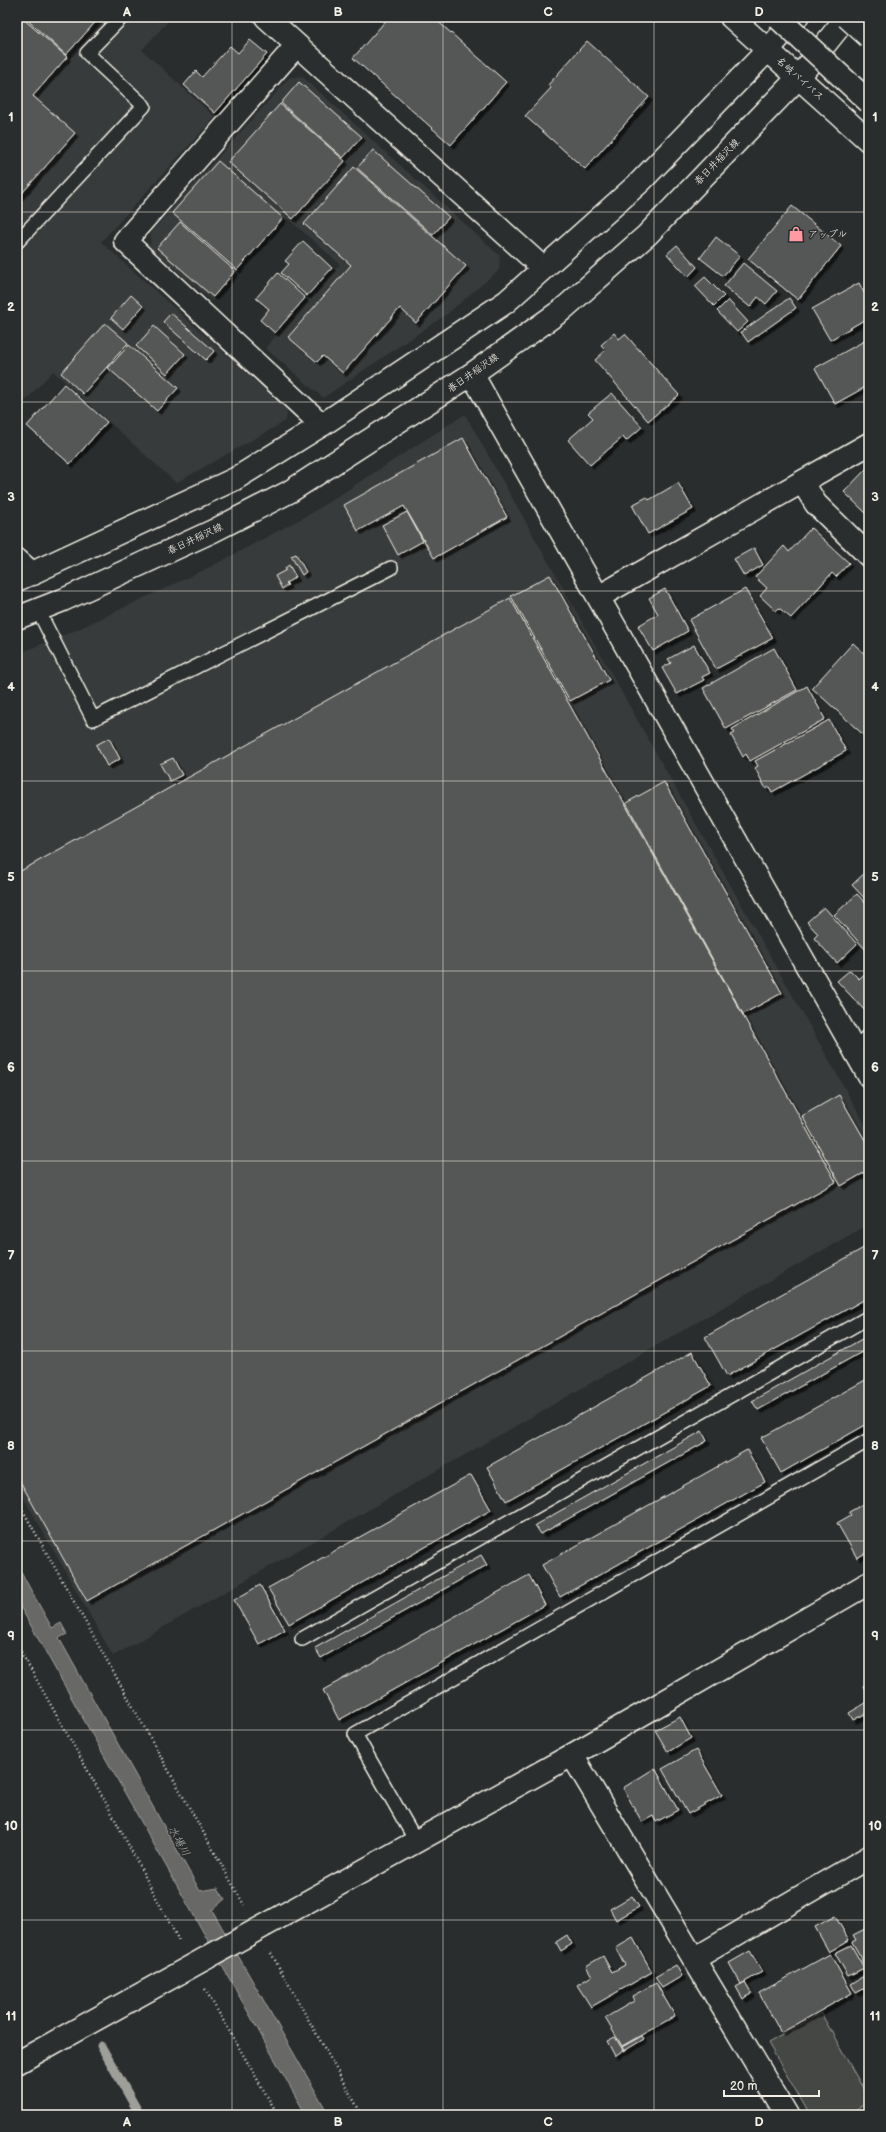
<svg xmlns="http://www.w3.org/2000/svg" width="886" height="2132" font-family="'Balsamiq Sans','Klee One',sans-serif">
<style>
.built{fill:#373a3a}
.green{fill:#444645;stroke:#9c9c96}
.water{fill:#676866;stroke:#9f9f9a}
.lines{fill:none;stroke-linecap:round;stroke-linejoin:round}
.stream{stroke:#9f9f9a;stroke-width:9}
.building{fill:#555756;stroke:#f4f1e8;filter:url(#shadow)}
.lane-casing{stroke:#f4f1e8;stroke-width:16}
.street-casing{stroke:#f4f1e8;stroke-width:25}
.secondary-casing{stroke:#f4f1e8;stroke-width:25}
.primary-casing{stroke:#f4f1e8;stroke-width:25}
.highway-casing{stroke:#f4f1e8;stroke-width:25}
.path{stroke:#f4f1e8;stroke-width:2.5;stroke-dasharray:1 3;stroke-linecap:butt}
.lane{stroke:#2a2d2e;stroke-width:13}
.street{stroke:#2a2d2e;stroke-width:22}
.secondary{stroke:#2a2d2e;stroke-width:22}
.primary{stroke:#2a2d2e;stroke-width:22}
.highway{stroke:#2a2d2e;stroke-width:22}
.highway-bridge-casing{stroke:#f4f1e8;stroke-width:25;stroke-linecap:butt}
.highway-bridge{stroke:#2a2d2e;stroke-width:22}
.grid{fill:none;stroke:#f4f1e8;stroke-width:1;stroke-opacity:0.55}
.labels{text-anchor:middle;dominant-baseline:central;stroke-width:3;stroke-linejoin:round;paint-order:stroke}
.street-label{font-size:10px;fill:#f4f1e8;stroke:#2a2d2e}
.poi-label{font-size:10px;fill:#f4f1e8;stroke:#2a2d2e;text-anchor:start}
.water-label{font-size:11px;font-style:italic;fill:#b5b3ae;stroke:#2a2d2e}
.neatline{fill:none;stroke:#f4f1e8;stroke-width:1.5}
.grid-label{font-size:13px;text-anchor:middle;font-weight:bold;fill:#f4f1e8}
</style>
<defs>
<filter id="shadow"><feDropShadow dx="3.5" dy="3.5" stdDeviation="0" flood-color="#0009"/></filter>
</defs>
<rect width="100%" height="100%" fill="#2a2d2e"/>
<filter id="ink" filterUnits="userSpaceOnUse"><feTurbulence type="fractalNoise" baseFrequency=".025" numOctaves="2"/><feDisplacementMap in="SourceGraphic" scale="8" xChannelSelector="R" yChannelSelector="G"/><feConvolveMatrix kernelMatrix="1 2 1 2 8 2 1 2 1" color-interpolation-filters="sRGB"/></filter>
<g filter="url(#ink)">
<path class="built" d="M17 17H172L142 50 215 117 101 242 287 409 286 421 176 483 53 371 17 410Z
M302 76 500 256 499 270 447 314 323 398 265 348 340 264 286 217 212 301 150 247 151 232 289 78Z
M465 414 869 1131V1224L113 1656 17 1486V654L76 630 210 567 310 514Z"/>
<path class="green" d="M821 2013 869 2099V2102L845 2115H810L768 2043Z"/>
<path class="water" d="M17 1565 52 1628 61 1623 67 1634 59 1638 200 1891 218 1888 225 1899 212 1910 329 2115H306L17 1601Z"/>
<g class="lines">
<path class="stream" d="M101 2046 140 2115"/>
</g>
<path class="building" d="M17 17H21L67 57 33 96 75 133 17 199Z
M24 17H100L66 55Z
M389 17H433L506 82 451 145 353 58Z
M250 40 267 54 215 113 184 85 196 71 202 77 230 46 238 53Z
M587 41 649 97 585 169 525 116 551 88 548 85Z
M299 82 362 137 343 158 281 103Z
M280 104 345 161 293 219 228 162Z
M373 150 449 217 433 235 357 168Z
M218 161 283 218 237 270 172 213Z
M354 167 466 266 416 323 400 308 343 373 323 356 317 362 288 337 351 265 304 224Z
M792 206 841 246 798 300 748 259Z
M180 222 235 271 213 297 157 248Z
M716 237 740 256 723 276 700 258Z
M303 241 332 268 307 296 281 273 289 264 285 261Z
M677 245 697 267 688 277 667 254Z
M743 263 777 291 766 304 758 297 750 307 724 286Z
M278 273 305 298 275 333 260 320 269 309 256 298Z
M705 277 724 296 714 306 695 286Z
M859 283 869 302V317L830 340 812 309Z
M131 295 143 306 123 329 111 318Z
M789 298 796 308 748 342 741 332Z
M728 300 748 322 737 332 717 311Z
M171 313 214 351 206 360 163 322Z
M105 323 128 343 83 394 61 373Z
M154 326 185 354 167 374 136 346Z
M614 333 619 339 625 334 679 395 648 421 595 360 606 350 601 345Z
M868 339 869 385 835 404 815 368Z
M129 345 178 388 157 411 108 368Z
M64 384 107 422 70 464 27 426Z
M612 393 642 427 626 441 623 437 590 465 568 440 593 418 588 413Z
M463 438 507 517 434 558 404 506 358 531 344 505Z
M867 468 869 470V512L867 514 844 492Z
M678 483 693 509 648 534 632 505 647 497 649 500Z
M407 512 423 541 398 555 382 525Z
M811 528 849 563 836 577 832 573 791 618 779 608 776 611 760 596 767 588 755 577 784 546 789 552Z
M754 548 763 565 744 576 734 559Z
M296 554 306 572 302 575 291 556Z
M289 565 296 577 286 583 288 585 282 589 275 576 286 570 285 568Z
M550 575 609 680 570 701 511 596Z
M665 589 688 631 653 651 638 626 658 614 649 598Z
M745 589 773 638 716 669 689 620Z
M510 598 836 1182 87 1601 17 1476V873Z
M853 643 869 658V740L812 688Z
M694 645 710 673 702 677 704 680 677 694 662 668 671 663 668 659Z
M774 648 797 690 726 729 703 688Z
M807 686 825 719 750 761 746 754 743 757 731 735 735 733 732 729Z
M829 720 846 751 772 792 769 787 766 789 755 768 758 766 755 761Z
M109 738 120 759 107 766 96 745Z
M173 758 182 775 170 781 160 764Z
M664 782 782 993 743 1014 626 803Z
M869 869V903L852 885Z
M857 894 869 907V950L867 951 834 915Z
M824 907 857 944 837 963 814 938 818 934 807 922Z
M850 970 859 979 869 970V1011L867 1013 837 981Z
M839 1095 869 1147V1170L841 1186 802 1116Z
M869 1245V1297L727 1376 705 1337Z
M869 1335V1348L758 1410 752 1401Z
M692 1352 711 1386 506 1501 487 1467Z
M869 1378V1423L781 1473 761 1438Z
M702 1431 707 1441 541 1534 535 1525Z
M747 1450 765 1482 560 1597 542 1565Z
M471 1475 491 1510 289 1624 268 1588Z
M869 1501V1551L857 1558 837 1523 851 1515 849 1512Z
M481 1555 487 1565 321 1658 315 1648Z
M529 1575 545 1605 339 1720 323 1690Z
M260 1585 285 1630 259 1644 234 1600Z
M869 1682V1697L863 1686Z
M869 1701V1712L853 1720 849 1713Z
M680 1717 691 1738 668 1752 655 1730Z
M696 1750 722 1795 688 1814 662 1769Z
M655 1768 678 1810 656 1822 653 1816 642 1822 623 1788Z
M632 1896 639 1907 616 1920 610 1909Z
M835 1916 849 1940 829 1952 815 1927Z
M867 1928 869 1932V1971L852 1942 856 1940 853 1935Z
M567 1935 572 1944 561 1951 556 1942Z
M633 1938 652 1972 591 2007 577 1985 592 1976 586 1966 603 1956 612 1972 625 1965 616 1948Z
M851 1945 864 1968 848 1976 835 1953Z
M750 1951 762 1972 741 1984 729 1963Z
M830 1954 852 1993 781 2033 759 1993Z
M676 1965 682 1976 662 1988 655 1977Z
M864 1976 869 1986 856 1993 851 1984Z
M745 1982 752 1994 743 1999 736 1987Z
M656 1983 675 2016 622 2046 605 2018 634 2001 632 1996Z
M642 2036 644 2039 624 2051 622 2047Z
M615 2037 623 2050 615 2056 607 2041Z"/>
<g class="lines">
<defs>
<path id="lane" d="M17 242 144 106 87 53 122 17
M38 610 93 719 391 568
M302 1639 869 1317
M416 1841 355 1734 869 1440"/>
<path id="street" d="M266 17 543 268
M297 45 125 241 322 425
M803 483 816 504 869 556
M600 596 869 444
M856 1053 869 1041
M572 1755 787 2115
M694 1959 869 1857
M17 2063 572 1755 869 1583"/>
<path id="secondary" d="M472 374 869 1076
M17 560 33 574"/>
<path id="primary" d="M17 580 235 479 322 425 506 302 640 182 768 50 797 17
M17 618 63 600 213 531 289 492 472 374 562 310 647 235 798 78 847 17"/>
<path id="highway" d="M731 17 869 141"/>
</defs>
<use href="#lane" class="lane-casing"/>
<use href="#street" class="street-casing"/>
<use href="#secondary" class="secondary-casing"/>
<use href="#primary" class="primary-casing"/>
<use href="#highway" class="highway-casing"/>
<path class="path" d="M17 1500 244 1905
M17 1645 110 1810 179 1941
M271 1953 362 2115
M205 1989 278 2115"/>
<use href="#lane" class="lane"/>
<use href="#street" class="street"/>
<use href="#secondary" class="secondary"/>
<use href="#primary" class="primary"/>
<use href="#highway" class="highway"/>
<defs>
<path id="highway-bridge" d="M777 17 869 102
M847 17 869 37"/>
</defs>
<use href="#highway-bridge" class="highway-bridge-casing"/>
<use href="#highway-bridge" class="highway-bridge"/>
</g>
</g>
<path class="grid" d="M232 17V2115M443 17V2115M654 17V2115M17 212H869M17 402H869M17 591H869M17 781H869M17 971H869M17 1161H869M17 1351H869M17 1541H869M17 1730H869M17 1920H869"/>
<defs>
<symbol id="shop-bare" viewBox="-9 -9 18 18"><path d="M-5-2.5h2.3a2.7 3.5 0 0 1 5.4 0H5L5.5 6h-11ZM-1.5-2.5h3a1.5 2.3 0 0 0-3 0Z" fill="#ff9aa2" stroke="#2a2d2e" stroke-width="2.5" paint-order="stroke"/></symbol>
</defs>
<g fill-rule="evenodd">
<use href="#shop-bare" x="785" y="223" width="22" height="22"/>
</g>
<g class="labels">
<g class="street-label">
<text transform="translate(800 79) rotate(42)">名岐バイパス</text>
<text transform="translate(717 162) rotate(-46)">春日井稲沢線</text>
<text transform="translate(473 373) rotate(-35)">春日井稲沢線</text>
<text transform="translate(195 539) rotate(-25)">春日井稲沢線</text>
</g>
<g class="poi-label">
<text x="808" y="234">アップル</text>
</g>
<g class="water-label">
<text transform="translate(179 1841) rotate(61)">水場川</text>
</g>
</g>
<rect width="886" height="2132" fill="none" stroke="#2a2d2e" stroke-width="44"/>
<path d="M724 2090v6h95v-6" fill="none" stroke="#f4f1e8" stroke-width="2"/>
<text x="730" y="2090" font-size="12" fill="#f4f1e8" stroke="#2a2d2e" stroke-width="3" paint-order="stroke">20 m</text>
<rect x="22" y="22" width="842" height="2088" class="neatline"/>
<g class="grid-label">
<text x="127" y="16">A</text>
<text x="338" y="16">B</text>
<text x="548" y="16">C</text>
<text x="759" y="16">D</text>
<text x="11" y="121">1</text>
<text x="875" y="121">1</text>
<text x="11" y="311">2</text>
<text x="875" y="311">2</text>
<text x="11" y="501">3</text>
<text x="875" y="501">3</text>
<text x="11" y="691">4</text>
<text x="875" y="691">4</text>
<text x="11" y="881">5</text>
<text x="875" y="881">5</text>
<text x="11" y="1071">6</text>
<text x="875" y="1071">6</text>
<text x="11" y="1260">7</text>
<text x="875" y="1260">7</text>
<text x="11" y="1450">8</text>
<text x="875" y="1450">8</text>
<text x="11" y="1640">9</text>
<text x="875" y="1640">9</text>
<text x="11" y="1830">10</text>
<text x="875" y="1830">10</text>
<text x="11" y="2020">11</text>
<text x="875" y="2020">11</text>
<text x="127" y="2126">A</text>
<text x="338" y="2126">B</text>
<text x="548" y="2126">C</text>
<text x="759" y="2126">D</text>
</g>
</svg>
